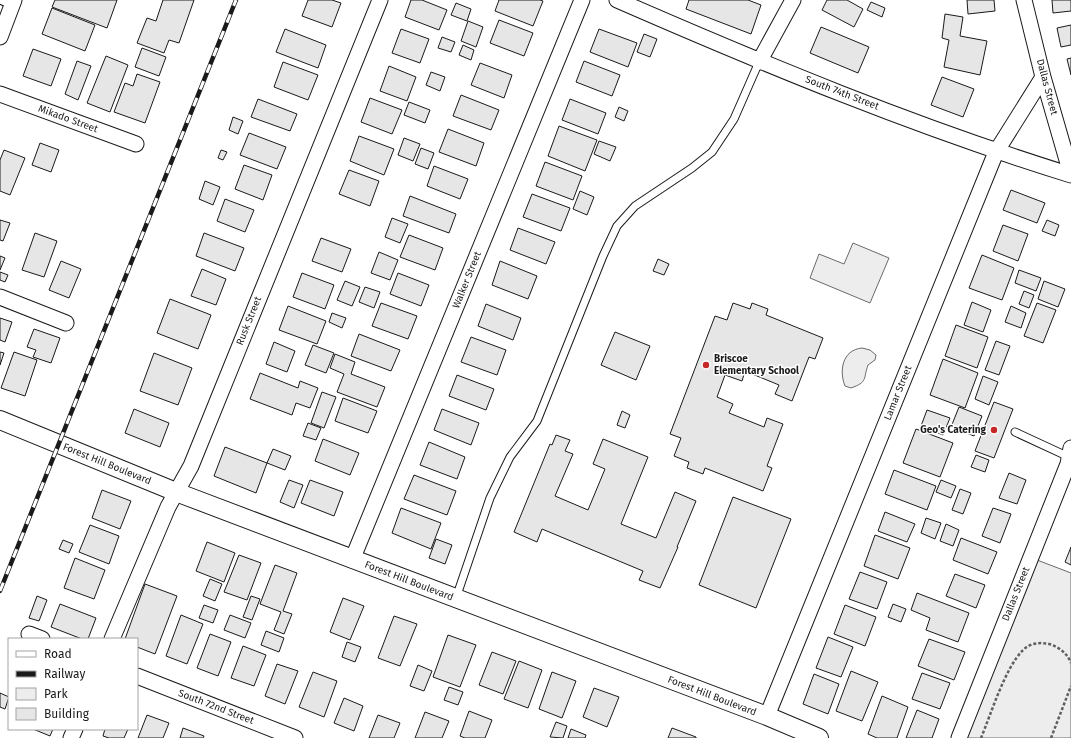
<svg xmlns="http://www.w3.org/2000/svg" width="1071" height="738" font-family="'Fira Sans',sans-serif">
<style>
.green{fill:#ededed;stroke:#6a6a6a}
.building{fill:#e6e6e6;stroke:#1a1a1a}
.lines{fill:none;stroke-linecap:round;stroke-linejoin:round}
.service-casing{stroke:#1a1a1a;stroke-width:9}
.minor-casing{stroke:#1a1a1a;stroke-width:17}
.tertiary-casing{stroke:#1a1a1a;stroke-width:20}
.path{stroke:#5f5f5f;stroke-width:2.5;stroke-dasharray:3 2;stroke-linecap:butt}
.service{stroke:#fff;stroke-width:7}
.minor{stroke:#fff;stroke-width:15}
.tertiary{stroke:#fff;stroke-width:18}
.rail-casing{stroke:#1a1a1a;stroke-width:4.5}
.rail{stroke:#fff;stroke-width:3;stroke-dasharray:9;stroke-linecap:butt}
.poi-dot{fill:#c62828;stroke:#fff;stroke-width:1.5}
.labels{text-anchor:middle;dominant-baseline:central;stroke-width:3;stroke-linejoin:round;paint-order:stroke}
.street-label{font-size:10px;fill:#1a1a1a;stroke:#fff}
.poi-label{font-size:10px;font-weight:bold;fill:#1a1a1a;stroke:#fff;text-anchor:start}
</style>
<rect width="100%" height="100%" fill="#fff"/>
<path class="green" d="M853 243 889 258 870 303 810 278 819 254 844 264Z
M862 348 870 350 876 355 875 360 868 365C863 379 868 382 851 388L845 386C839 371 842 350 862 348Z
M1037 560 1071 573V738H965Z"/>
<path class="building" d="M55 0H117L107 28 52 7Z
M163 0H194L179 43 169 40 164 53 137 43 147 18 156 21Z
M308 0H332L341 3 332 27 302 16Z
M411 0H422L447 10 439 30 405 17Z
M499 0H540L543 1 533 26 495 11Z
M689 0H748L761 5 751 34 686 9Z
M827 0H847L863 9 854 27 822 10Z
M967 0H994L995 11 968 14Z
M1052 0H1071V11L1053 13Z
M871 2 885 8 882 17 867 10Z
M456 3 471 9 467 21 451 15Z
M52 8 95 25 85 51 42 34Z
M945 14 963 17 960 36 987 41 980 75 944 67 949 40 942 38Z
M499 20 533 33 524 56 490 43Z
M468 21 483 27 476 47 461 41Z
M1071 25V45L1061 47 1057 28Z
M821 27 869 47 858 73 810 53Z
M285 29 326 45 318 68 276 52Z
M401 29 429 39 420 63 392 53Z
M599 29 637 43 628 67 590 52Z
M644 34 657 39 650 57 637 52Z
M442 37 455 42 451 52 438 48Z
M463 45 474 50 471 60 459 55Z
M142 48 166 57 159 76 135 67Z
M33 49 61 59 51 86 23 76Z
M106 56 128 65 110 112 87 103Z
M1071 58V75L1067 59Z
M77 61 91 66 78 100 65 94Z
M584 61 620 75 612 96 576 82Z
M283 62 318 75 308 100 274 87Z
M480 63 512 75 504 98 471 85Z
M389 66 416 77 407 101 380 91Z
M431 72 445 77 440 91 426 85Z
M137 74 160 82 145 123 114 112 125 83 133 86Z
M942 77 974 89 963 117 931 105Z
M461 95 499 110 491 130 453 116Z
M370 98 402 110 392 134 361 122Z
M258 99 297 114 290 131 251 117Z
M570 99 606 113 598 134 562 120Z
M409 102 430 110 425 123 404 115Z
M619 107 628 111 624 121 615 117Z
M233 117 243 121 238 134 229 130Z
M559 126 597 140 585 171 548 156Z
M448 129 484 143 476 166 439 152Z
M249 133 286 147 277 169 240 155Z
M359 136 394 149 384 175 350 161Z
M404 138 420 144 413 161 398 155Z
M599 141 616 147 610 161 594 154Z
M40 143 59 150 51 172 32 165Z
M421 148 434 153 428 169 415 164Z
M4 150 25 158 10 195 0 191V160Z
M221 150 227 152 223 160 218 158Z
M545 162 582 176 573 200 536 186Z
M244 165 272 175 263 200 235 189Z
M434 166 468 179 460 199 427 186Z
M349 170 379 181 370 206 339 194Z
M205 181 220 187 213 205 199 199Z
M1011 190 1045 203 1037 223 1003 210Z
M580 191 594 197 587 215 573 209Z
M532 194 570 208 561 231 523 217Z
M410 196 456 214 449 233 403 216Z
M225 199 254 210 245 232 217 221Z
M392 218 408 224 400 243 385 237Z
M0 220 10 223 3 241 0 240Z
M1047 220 1059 225 1055 236 1042 231Z
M1003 225 1028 234 1018 261 993 251Z
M518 228 555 242 546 264 510 250Z
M35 233 57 241 44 277 22 270Z
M204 233 244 248 235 271 196 256Z
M409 235 443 248 435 270 400 257Z
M321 238 351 249 342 272 312 261Z
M379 252 398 260 390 280 371 273Z
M982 255 1014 268 1002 300 969 288Z
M0 256 5 258 0 270Z
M658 259 669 264 664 275 653 271Z
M61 261 81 269 69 298 49 290Z
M500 261 537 276 528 299 492 285Z
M202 269 226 279 216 305 191 296Z
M1019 270 1041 278 1036 291 1015 283Z
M0 272 8 275 5 282 0 280Z
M302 273 334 285 325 309 293 297Z
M398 273 429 285 421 306 390 294Z
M345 281 360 287 352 306 337 300Z
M1044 281 1065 289 1058 307 1038 299Z
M365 287 380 292 374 308 359 302Z
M1024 291 1034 295 1029 308 1019 304Z
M170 299 211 315 198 349 157 333Z
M972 302 991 310 983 332 964 325Z
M381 303 417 316 408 339 372 326Z
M733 303 750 309 752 303 768 309 766 315 823 338 815 359 809 357 792 401 775 394 779 385 745 371 742 381 725 375 717 397 733 404 729 413 764 427 767 418 783 424 767 466 772 468 763 491 705 468 703 474 687 468 689 462 674 456 681 438 670 434 715 316 727 320Z
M1037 303 1056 310 1043 343 1024 336Z
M486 304 521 318 513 340 478 326Z
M288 306 326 321 317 344 279 330Z
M1011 306 1026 313 1021 328 1005 322Z
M332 313 346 318 342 328 329 322Z
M0 318 12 322 5 342 0 340Z
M956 325 988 337 977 368 945 356Z
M34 329 60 338 51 363 33 357 36 350 27 347Z
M615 332 650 346 636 380 601 365Z
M359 334 400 350 391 371 351 356Z
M471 337 506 350 497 375 461 362Z
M996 341 1010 346 999 375 985 370Z
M274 342 295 351 287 372 266 364Z
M313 345 334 353 326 373 305 365Z
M0 352 4 353 0 365Z
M14 352 37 360 25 396 1 388Z
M154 353 192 368 178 405 140 391Z
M335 354 355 362 351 374 385 387 377 407 337 392 344 374 330 368Z
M943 359 978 373 965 408 930 395Z
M260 373 298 388 300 381 318 388 310 408 296 403 292 415 250 399Z
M457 375 494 389 486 410 449 396Z
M983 376 998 382 989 405 975 399Z
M322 392 336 397 324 428 311 423Z
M343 398 377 411 368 433 335 421Z
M994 402 1013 409 994 458 975 451Z
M959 407 982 416 974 436 951 427Z
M134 409 169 423 160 447 125 433Z
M442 409 479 423 471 445 434 430Z
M927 410 950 418 943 435 921 426Z
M622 411 630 415 625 428 617 425Z
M308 423 321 428 316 440 303 436Z
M916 429 953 443 940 477 903 463Z
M556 435 570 440 565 451 573 454 555 496 588 510 605 469 593 464 603 439 648 457 621 524 656 538 675 492 696 501 677 547H678L660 588 639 580 643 571 542 529 537 542 514 532 550 444 552 445Z
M323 439 359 453 350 475 315 461Z
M429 442 465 457 457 479 420 465Z
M225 447 267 463 256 493 214 476Z
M273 449 291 456 285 470 267 463Z
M976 455 989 460 985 472 971 467Z
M894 470 936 486 927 510 885 494Z
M1009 473 1026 480 1017 504 999 498Z
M414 475 456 491 447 515 404 499Z
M289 480 303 485 294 508 280 502Z
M310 480 343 492 334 516 301 503Z
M941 480 956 486 951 498 936 492Z
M960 489 971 493 963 514 952 510Z
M102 490 131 501 120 529 92 518Z
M733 497 791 519 756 608 699 585Z
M401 508 441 523 431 549 392 533Z
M993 508 1011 514 1000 543 982 536Z
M885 512 915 524 907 542 878 531Z
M926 518 941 523 935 539 921 533Z
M946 524 959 530 953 546 940 541Z
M90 525 119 536 109 564 79 552Z
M875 535 910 548 898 579 864 566Z
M961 538 997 552 988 574 953 560Z
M436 539 452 545 445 564 429 558Z
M63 540 73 544 69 553 59 549Z
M207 542 235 553 224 582 196 571Z
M1071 547V565L1065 562Z
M239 555 261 563 247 600 224 592Z
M75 558 105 570 94 599 64 588Z
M275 565 297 573 283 611 292 614 284 634 274 630 281 612 260 604Z
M860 572 887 582 877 609 849 599Z
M955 574 985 585 976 608 946 596Z
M210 579 222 584 215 601 203 596Z
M145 584 177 596 155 654 137 647V639H125Z
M917 593 969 613 958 642 926 630 930 618 911 610Z
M37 596 47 600 39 621 29 618Z
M251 596 260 599 252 620 243 617Z
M343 598 364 606 350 640 330 632Z
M60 604 96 618 88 639H82L51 627Z
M893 604 906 609 901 622 888 617Z
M204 605 218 610 213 623 199 618Z
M845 605 876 617 865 646 834 634Z
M181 615 203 624 187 664 166 656Z
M230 615 251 623 245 638 224 630Z
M394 616 417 624 400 666 378 658Z
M266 631 284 638 279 652 261 645Z
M210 634 231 642 218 676 197 668Z
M448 635 476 645 460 687 433 677Z
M828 637 853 647 841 677 816 668Z
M929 639 965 652 954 680 918 666Z
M347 642 361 647 355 662 342 657Z
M243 646 266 655 254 686 231 678Z
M492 652 516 661 503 694 479 685Z
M519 661 542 670 528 708 504 699Z
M277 664 298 671 285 704 265 696Z
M418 665 432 671 424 691 410 686Z
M851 671 878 682 862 721 836 711Z
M313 672 337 681 324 717 299 707Z
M552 672 576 681 562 718 539 709Z
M922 673 950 683 940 709 912 699Z
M814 674 839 684 828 714 803 704Z
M449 687 463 692 458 705 444 700Z
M594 688 619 697 607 727 583 717Z
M0 693 9 697 5 709 0 707Z
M882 696 908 707 897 738H877L868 734Z
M344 698 363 706 354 731 334 723Z
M917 710 939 719 932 738H906Z
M469 711 492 720 485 738H465L460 736Z
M425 712 449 721 442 738H415Z
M147 715 169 723 163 738H138Z
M378 715 400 723 394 738H369Z
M556 722 567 726 563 738 550 737Z
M183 728 204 736 203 738H180Z
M672 728 696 737V738H668Z
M33 729H53L50 736Z
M105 729H128L124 738H109L103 736Z
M571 729 586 735 585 738H568Z"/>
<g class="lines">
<defs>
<path id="service" d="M0 0 12 5
M1015 432 1069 457
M456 598 490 498 510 457 537 421 603 256 617 226 635 206 692 168 712 152 734 119 759 62"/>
<path id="minor" d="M617 0C766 65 916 127 1071 175
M1024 0 1043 77 1071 174
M0 37 14 0
M759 62 793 0
M0 94 136 144
M0 297 66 323
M352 560 582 0
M29 634 42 639
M112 639 168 507 191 466 380 0
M137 676 295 738
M767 716 996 152 1043 77
M71 738 75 729
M959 738 1068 464 1071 448"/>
<path id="tertiary" d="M0 420 176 492 767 716 819 738"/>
</defs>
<use href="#service" class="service-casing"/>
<use href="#minor" class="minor-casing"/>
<use href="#tertiary" class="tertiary-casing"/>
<path class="path" d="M981 738C991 714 1005 668 1023 650 1030 643 1040 642 1049 644 1059 647 1067 653 1071 663
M1051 738 1071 686"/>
<use href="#service" class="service"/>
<use href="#minor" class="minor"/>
<use href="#tertiary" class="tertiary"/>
<defs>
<path id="rail" d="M0 591 236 0"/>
</defs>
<use href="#rail" class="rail-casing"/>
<use href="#rail" class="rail"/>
</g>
<g class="poi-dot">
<circle cx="706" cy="365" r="4"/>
<circle cx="994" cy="430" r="4"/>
</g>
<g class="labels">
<g class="street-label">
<text transform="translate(1047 87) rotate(75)">Dallas Street</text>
<text transform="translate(842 93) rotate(21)">South 74th Street</text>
<text transform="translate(68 119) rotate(20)">Mikado Street</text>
<text transform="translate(467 280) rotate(-68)">Walker Street</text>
<text transform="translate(249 321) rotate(-68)">Rusk Street</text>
<text transform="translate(898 393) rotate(-68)">Lamar Street</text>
<text transform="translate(107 464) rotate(22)">Forest Hill Boulevard</text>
<text transform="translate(409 581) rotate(21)">Forest Hill Boulevard</text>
<text transform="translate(1016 594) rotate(-68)">Dallas Street</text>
<text transform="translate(712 696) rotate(21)">Forest Hill Boulevard</text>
<text transform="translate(216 707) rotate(21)">South 72nd Street</text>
</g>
<g class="poi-label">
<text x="714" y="359">Briscoe<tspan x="714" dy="12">Elementary School</tspan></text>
<text x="986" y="430" text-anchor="end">Geo's Catering</text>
</g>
</g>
<rect x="8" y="638" width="130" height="92" fill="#ffffff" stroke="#a3a3a3"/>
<rect x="16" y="651" width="20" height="6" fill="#ffffff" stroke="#a3a3a3"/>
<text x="44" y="658" font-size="12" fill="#1a1a1a">Road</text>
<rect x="16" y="671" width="20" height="6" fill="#1a1a1a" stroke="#a3a3a3"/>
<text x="44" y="678" font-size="12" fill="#1a1a1a">Railway</text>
<rect x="16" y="688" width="20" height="12" fill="#ededed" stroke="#a3a3a3"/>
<text x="44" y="698" font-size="12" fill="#1a1a1a">Park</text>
<rect x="16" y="708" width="20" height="12" fill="#e6e6e6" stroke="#a3a3a3"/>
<text x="44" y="718" font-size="12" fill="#1a1a1a">Building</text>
</svg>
